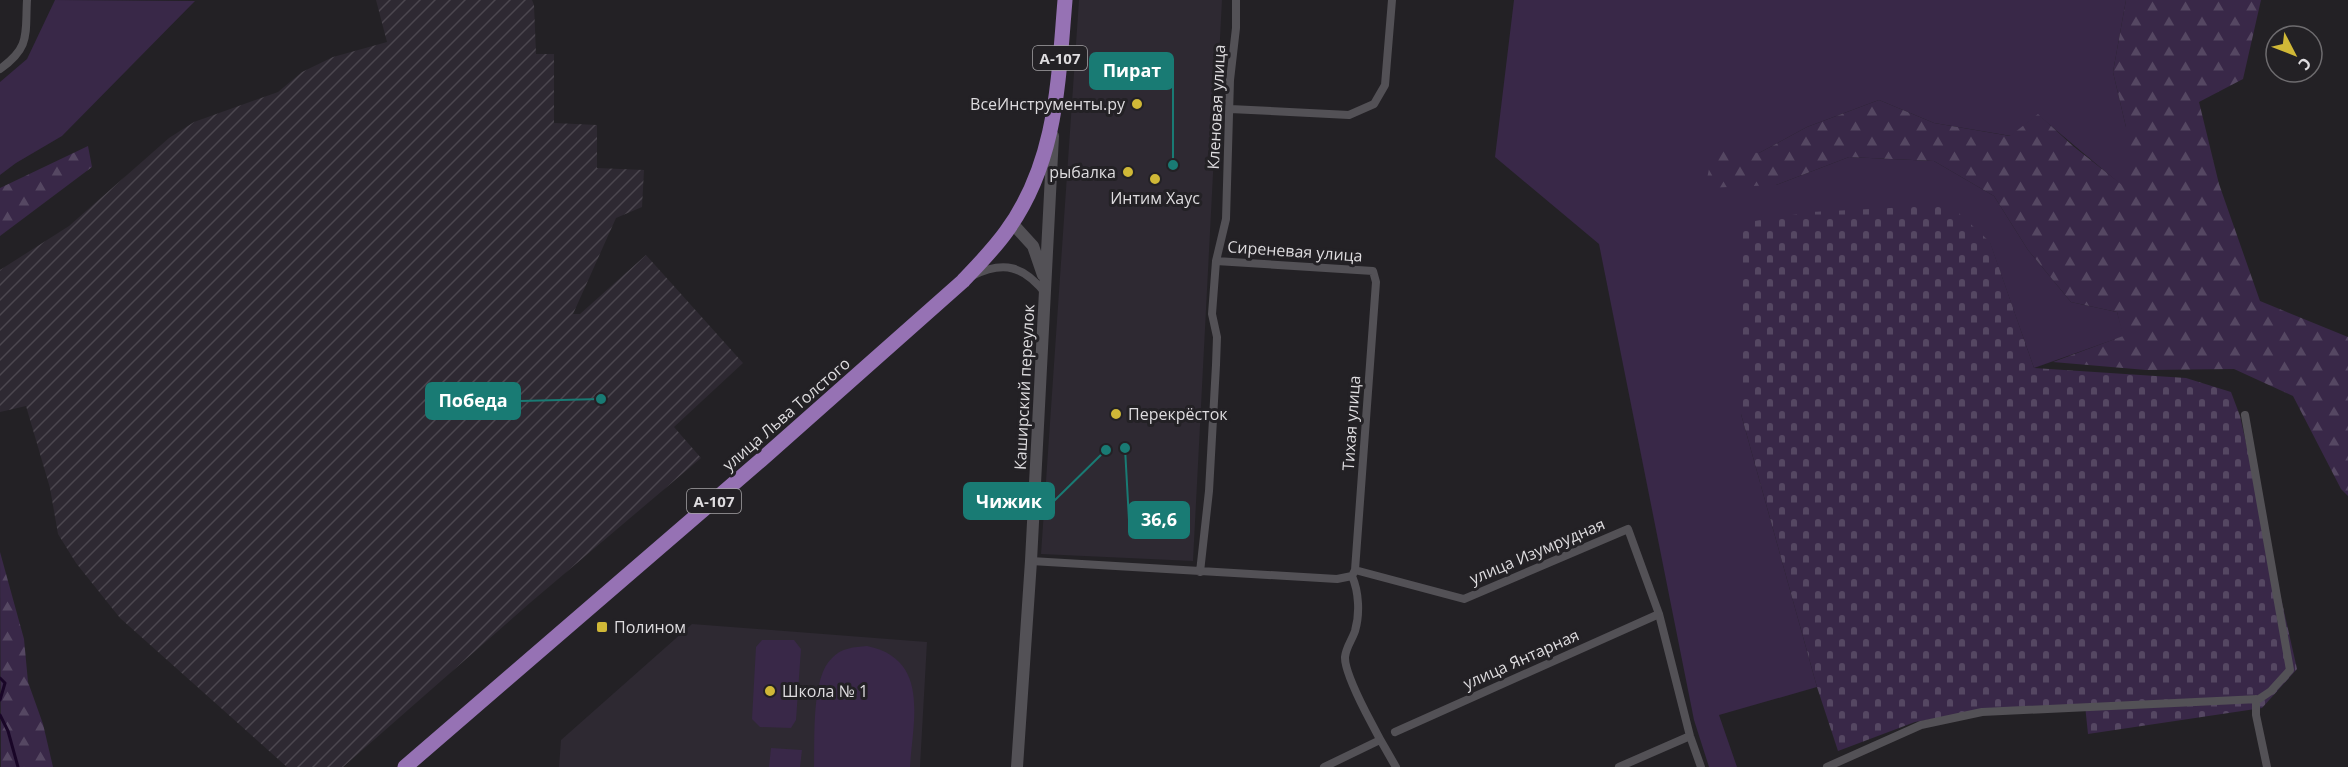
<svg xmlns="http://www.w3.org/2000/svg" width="2348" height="767" font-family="'Open Sans',sans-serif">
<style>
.built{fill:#2e2932}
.industrial{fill:url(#industrial-furrows)}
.green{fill:#392848}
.forest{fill:url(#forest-firs)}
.cemetery{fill:url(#cemetery-stones)}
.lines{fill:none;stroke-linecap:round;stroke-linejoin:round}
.stream{stroke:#190627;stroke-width:3}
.minor{stroke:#535156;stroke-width:8}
.secondary{stroke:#535156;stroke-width:12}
.trunk{stroke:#9672b4;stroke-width:15}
.poi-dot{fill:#d0b837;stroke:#232125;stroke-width:2}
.labels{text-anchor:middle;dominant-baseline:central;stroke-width:6;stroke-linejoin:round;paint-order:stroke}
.shield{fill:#232125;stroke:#a6a4a7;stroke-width:1.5}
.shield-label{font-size:15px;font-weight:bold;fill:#dedcdf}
.poi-label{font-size:16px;fill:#dedcdf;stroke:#232125;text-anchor:start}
.street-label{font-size:16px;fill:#dedcdf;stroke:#232125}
.leader{fill:none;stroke:#197b74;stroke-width:2}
.callout-dot{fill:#197b74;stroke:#232125;stroke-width:2}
.callout{fill:#197b74;stroke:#197b74;stroke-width:2}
.callout-label{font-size:18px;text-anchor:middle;font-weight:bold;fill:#fff}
</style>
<defs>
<pattern id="industrial-furrows" width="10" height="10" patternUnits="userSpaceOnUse" patternTransform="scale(1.5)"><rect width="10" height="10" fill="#2e2932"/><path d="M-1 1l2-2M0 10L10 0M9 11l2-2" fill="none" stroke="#4c474f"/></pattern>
<pattern id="forest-firs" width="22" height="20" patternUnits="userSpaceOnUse" patternTransform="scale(1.5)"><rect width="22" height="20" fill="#392848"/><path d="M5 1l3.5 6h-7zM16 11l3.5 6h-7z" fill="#554762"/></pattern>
<pattern id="cemetery-stones" width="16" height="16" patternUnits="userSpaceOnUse" patternTransform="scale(1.5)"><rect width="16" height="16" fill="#392848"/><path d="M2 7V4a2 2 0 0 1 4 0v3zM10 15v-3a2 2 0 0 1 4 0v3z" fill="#554762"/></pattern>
</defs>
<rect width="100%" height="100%" fill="#232125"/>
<path class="built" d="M1079 0H1222L1193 561 1041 554Z
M692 624 927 642 920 767H559L561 740Z"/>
<path class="industrial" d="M376 0H532L534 5 536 54H554V123L597 125V168L644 170 642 207 616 218 573 314H580L646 255 743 363 674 427 701 458 531 602 343 767H287L120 618 76 563 58 534 50 488 26 406 0 412V270L69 226 169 138 194 122 278 92 302 72 333 57 387 42Z"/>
<path class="green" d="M55 0 195 1 62 136 16 163 0 175V82L27 59Z
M1514 0H2126L2113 72 2126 127V189L2038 115 2011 136 1934 123 1879 100 1807 127 1759 153 1776 185 1849 157 1934 161 1994 196 2028 250 2071 302 2117 312 2124 336 2034 368 1990 243 1741 414 1817 687 1719 715 1737 767H1709L1694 720 1599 244 1495 157Z
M762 640H794L801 649 796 720 791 728 760 727 752 719 756 647Z
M867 646C930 659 913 719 910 767H814C815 739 811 677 832 658 841 648 854 647 867 646Z
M771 748 802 750 800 767H769Z"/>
<path class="forest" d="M2126 0H2261L2243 79 2199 102 2219 184 2260 301 2348 337V496L2341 489 2293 396 2234 369 2146 370 2053 362 2123 336 2117 312 2071 302 2028 250 1994 196 1934 161 1849 157 1776 185 1705 188 1713 150 1759 153 1807 127 1879 100 1934 123 2010 136 2038 114 2073 146 2126 188V127L2113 72Z
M88 146 92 167 0 236V188Z
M0 552 24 639 28 682 43 724 53 767H1Z"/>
<path class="cemetery" d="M1950 205 1990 242 2034 368 2186 378 2231 392 2240 416 2297 669 2262 708 2088 734 2085 705 1988 709 1915 722 1838 751 1817 687 1741 414 1742 223 1811 212Z"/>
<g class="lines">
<path class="stream" d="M0 678 5 683 0 700
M0 715 8 731 18 767"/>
<path class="minor" d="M0 69C31 47 25 34 27 0
M1230 109 1349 115 1374 104 1385 85 1392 0
M1216 261 1373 271 1376 282 1355 570 1352 576
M972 276C1004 260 1024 266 1046 294
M1031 561 1337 579 1352 576
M1355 570 1464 599 1628 529 1659 614 1690 736 1701 767
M1200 572 1209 491 1216 365 1217 337 1212 314 1216 261 1226 219 1230 80 1236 28V0
M1352 576C1359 592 1360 614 1355 631 1352 640 1346 647 1345 657 1344 677 1384 747 1396 767
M2256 699V715L2267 767
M1395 732 1659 614
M1324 767 1380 740
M1619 767 1690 736
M1827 767 1921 725 1982 712 2259 699 2271 691 2290 670 2245 415"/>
<path class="secondary" d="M1012 223 1033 246 1043 275
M1017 767 1031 561 1053 136"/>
<path class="trunk" d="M405 767 761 460 963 281C978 265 993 250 1006 232 1057 162 1058 83 1065 0"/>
</g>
<g class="poi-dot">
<circle cx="1137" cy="104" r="6"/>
<circle cx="1128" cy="172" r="6"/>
<circle cx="1155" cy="179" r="6"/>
<circle cx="1116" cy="414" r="6"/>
<rect x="596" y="621" width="12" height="12" rx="3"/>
<circle cx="770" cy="691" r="6"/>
</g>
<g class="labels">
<g class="shield">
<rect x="1033" y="46" width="54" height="24" rx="4.5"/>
<rect x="687" y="489" width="54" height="24" rx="4.5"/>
</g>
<g class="shield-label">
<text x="1060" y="58">А-107</text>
<text x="714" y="501">А-107</text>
</g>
<g class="poi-label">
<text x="1125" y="104" text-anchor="end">ВсеИнструменты.ру</text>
<text x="1116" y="172" text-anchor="end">рыбалка</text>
<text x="1155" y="198" text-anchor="middle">Интим Хаус</text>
<text x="1128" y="414">Перекрёсток</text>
<text x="614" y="627">Полином</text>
<text x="782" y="691">Школа № 1</text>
</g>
<g class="street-label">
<text transform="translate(1216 107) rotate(-87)">Кленовая улица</text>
<text transform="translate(1295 251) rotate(4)">Сиреневая улица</text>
<text transform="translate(1024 387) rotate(-87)">Каширский переулок</text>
<text transform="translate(786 414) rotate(-41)">улица Льва Толстого</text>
<text transform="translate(1351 423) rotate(-86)">Тихая улица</text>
<text transform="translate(1537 551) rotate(-23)">улица Изумрудная</text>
<text transform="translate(1521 659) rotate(-24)">улица Янтарная</text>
</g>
</g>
<path class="leader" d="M1173 165L1173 71M601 399L520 401M1106 450L1054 501M1125 448L1129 520"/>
<g class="callout-dot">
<circle cx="1173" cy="165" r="6"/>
<circle cx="601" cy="399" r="6"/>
<circle cx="1106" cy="450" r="6"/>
<circle cx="1125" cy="448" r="6"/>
</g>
<g class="callout">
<rect x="1090" y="53" width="83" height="36" rx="6"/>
<rect x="426" y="383" width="94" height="36" rx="6"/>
<rect x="964" y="483" width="90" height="36" rx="6"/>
<rect x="1129" y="502" width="60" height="36" rx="6"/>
</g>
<g class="callout-label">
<text x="1132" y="77">Пират</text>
<text x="473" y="407">Победа</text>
<text x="1009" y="508">Чижик</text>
<text x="1159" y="526">36,6</text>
</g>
<g transform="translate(2294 54) rotate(132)"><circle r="28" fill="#232125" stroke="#6e6c6f" stroke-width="1.5"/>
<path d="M0-4.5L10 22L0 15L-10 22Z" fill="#d0b837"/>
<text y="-9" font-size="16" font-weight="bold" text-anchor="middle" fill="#dedcdf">С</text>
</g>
</svg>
